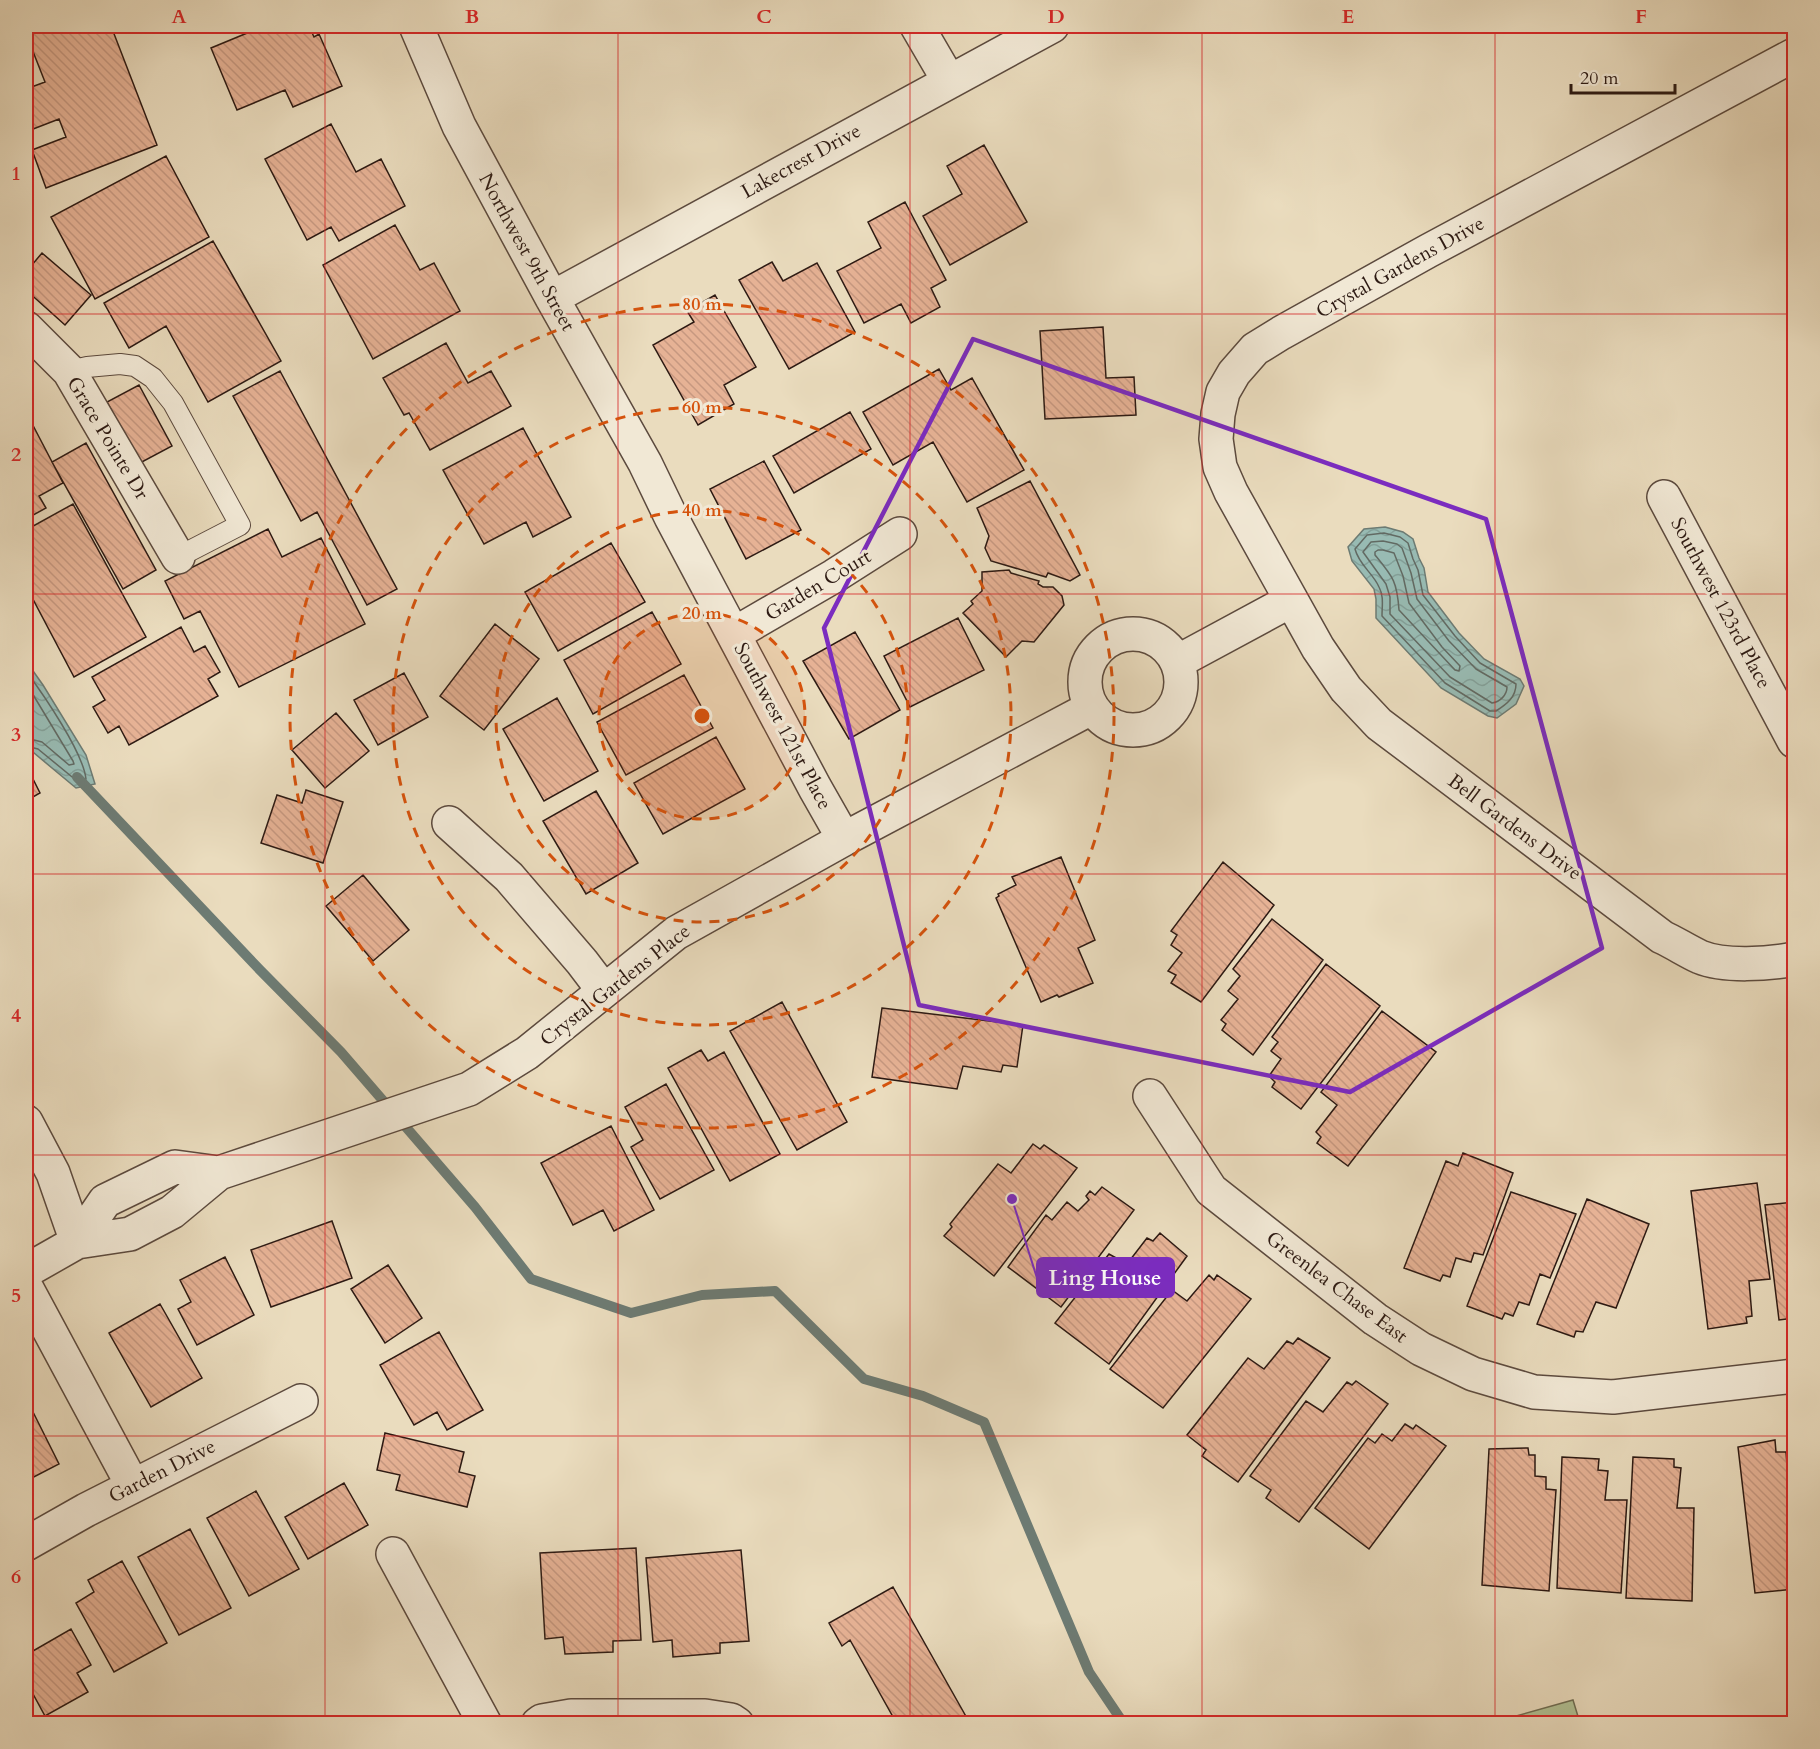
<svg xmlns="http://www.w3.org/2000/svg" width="1820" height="1749" font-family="Cardo,serif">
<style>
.grass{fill:#b2c295;stroke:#706e54;stroke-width:1.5}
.water{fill:url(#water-waves);stroke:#6d7b73;stroke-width:1.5}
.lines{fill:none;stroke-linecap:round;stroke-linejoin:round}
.shore{stroke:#626a63;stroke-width:1.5}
.stream{stroke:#6d7b73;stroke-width:10}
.building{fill:url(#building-back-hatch);stroke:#2d1a13;stroke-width:1.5}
.service-casing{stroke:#5c4a3e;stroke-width:22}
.minor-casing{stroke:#5c4a3e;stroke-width:36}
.service{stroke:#f1e8d5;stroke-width:20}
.minor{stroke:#f1e8d5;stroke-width:33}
.marked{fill:none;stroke:#7b2cbf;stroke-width:4.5;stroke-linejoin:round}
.grid{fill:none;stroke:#d62828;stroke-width:1.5;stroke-opacity:0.55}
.ring{fill:none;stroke:#d5530d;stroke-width:3;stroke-dasharray:10 8}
.labels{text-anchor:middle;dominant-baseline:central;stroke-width:6;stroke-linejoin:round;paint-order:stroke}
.street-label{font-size:20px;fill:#2d1a13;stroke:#f1e8d5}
.centre{fill:#d5530d;stroke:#f1e8d5;stroke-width:3}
.ring-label{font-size:18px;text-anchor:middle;font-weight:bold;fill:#d5530d;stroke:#f1e8d5;stroke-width:6;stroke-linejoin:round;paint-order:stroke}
.leader{fill:none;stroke:#7b2cbf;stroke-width:2}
.callout-dot{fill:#7b2cbf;stroke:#f1e8d5;stroke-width:2}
.callout{fill:#7b2cbf;stroke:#7b2cbf;stroke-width:2}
.callout-label{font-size:21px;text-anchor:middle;font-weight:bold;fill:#fff}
.neatline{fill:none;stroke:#d62828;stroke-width:2}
.grid-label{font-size:20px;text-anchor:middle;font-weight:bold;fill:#d62828}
</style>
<defs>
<pattern id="water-waves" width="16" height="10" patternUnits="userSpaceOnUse" patternTransform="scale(1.5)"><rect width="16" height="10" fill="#98bbb3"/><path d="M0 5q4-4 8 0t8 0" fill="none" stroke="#83a099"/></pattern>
<pattern id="building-back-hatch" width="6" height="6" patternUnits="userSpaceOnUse" patternTransform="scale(1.5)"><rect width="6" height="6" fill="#e6b295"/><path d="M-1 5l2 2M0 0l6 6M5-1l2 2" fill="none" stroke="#c69880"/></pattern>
</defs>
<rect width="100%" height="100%" fill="#eadcbe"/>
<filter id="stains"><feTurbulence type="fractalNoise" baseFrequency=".00333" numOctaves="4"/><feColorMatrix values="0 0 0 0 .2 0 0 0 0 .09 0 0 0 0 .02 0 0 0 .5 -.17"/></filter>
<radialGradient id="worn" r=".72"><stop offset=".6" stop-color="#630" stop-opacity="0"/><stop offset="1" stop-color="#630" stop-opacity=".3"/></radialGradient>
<path class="grass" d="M1573 1700 1580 1723H1491Z"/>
<path class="water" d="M1385 527 1403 532 1413 539 1419 558 1424 568 1428 592 1459 633 1484 659 1520 679 1524 686 1516 704 1497 718 1488 716 1441 688 1376 618V599L1374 589 1352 561 1348 547 1364 529Z
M26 661 43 685 86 755 95 784 76 788 34 753 26 751Z"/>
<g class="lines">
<path class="shore" d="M1384 533 1400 537 1408 543 1413 559 1418 570 1423 595 1455 636 1480 663 1516 684C1516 697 1507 704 1496 711H1490L1445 683 1382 616C1382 606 1384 596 1379 587 1373 573 1359 565 1355 549L1367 535Z
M1383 541 1397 544 1402 548 1411 573 1417 599 1449 641 1476 669 1507 687C1507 695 1500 702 1492 703L1450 677 1390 614V597L1386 584 1363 552 1371 542Z
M1378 550H1383L1394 553 1403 576 1409 603 1442 647 1460 666 1459 671 1455 670 1399 610C1397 581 1393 577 1375 555V552Z
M26 671C43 694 83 752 86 779L77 781 38 749 26 746
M26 683 73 761 74 764 69 765 42 742 26 738"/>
<path class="stream" d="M77 777 260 970 341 1052 475 1207 531 1279 631 1313 702 1295 775 1291 864 1379 923 1396 984 1422 1089 1672 1124 1724"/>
</g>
<path class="building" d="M26 26H111L157 145 46 188 32 150 66 137 59 119 28 131 26 125V89L45 82 32 49 26 51Z
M264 26H309L314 37 319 34 342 86 293 107 285 90 237 110 211 48Z
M331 124 356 172 381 159 405 206 339 241 331 227 307 240 265 159Z
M984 145 1027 222 950 265 923 216 962 194 947 166Z
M166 156 209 237 95 299 51 217Z
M905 202 946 280 931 288 940 307 911 323 901 304 864 323 837 271 881 248 868 222Z
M395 225 420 270 434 263 460 311 373 359 323 265Z
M213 241 281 361 208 402 166 326 129 348 104 303Z
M42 253 91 295 65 325 26 290V272Z
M772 262 783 281 817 263 855 332 789 369 739 280Z
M715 295 756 367 724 385 734 404 698 425 653 345 694 322 687 311Z
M1103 327 1106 378 1134 377 1136 415 1045 419 1040 331Z
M446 343 468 383 491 371 511 406 430 450 409 413 404 415 383 378Z
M939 369 951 390 972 378 1024 470 967 502 933 442 893 465 863 412Z
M280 371 397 589 367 605 317 512 301 521 233 396Z
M139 385 172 446 140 463 107 402Z
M26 412 63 483 39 496 46 508 26 519Z
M850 412 871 449 794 493 773 456Z
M523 428 571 517 533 537 526 522 484 544 443 470Z
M86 443 156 570 123 589 52 462Z
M764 461 801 530 746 559 710 489Z
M1030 481 1080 575 1070 581 1048 573 1046 577 991 561 985 548 989 536 977 508Z
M73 504 146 637 74 677 26 586V530Z
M268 529 282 557 321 538 365 624 239 687 200 611 184 619 165 581Z
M611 543 645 602 558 651 525 592Z
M1009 570 1011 573 1039 581 1038 584 1043 587H1053L1062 596 1064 605 1034 642 1022 641 1006 657 963 613 973 604 971 601 982 591V572Z
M652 612 681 664 593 714 564 660Z
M958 618 984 670 910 707 884 656Z
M495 624 539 659 484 730 440 696Z
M181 627 194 652 205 646 220 672 208 679 218 696 129 745 119 726 108 733 93 707 105 700 92 677Z
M855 632 900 710 849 739 803 661Z
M404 673 428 717 378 745 354 700Z
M684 675 713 728 626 775 597 722Z
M557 698 598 771 544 801 503 729Z
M336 713 369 751 325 788 292 750Z
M716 737 745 789 663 834 634 783Z
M30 773 40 793 26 801V775Z
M306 790 343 802 323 863 261 843 277 795 302 803Z
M596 791 638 863 586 894 543 821Z
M1061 857 1095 940 1078 948 1093 983 1059 997 1057 995 1041 1002 996 898 999 896 998 894 1016 885 1012 877Z
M1223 862 1274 905 1201 1002 1171 983 1176 975 1168 971 1182 953 1171 945 1177 935 1171 931Z
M363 875 409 930 373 961 326 906Z
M1272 919 1323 960 1253 1055 1222 1030 1226 1024 1221 1020 1238 999 1228 991 1240 976 1233 969Z
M1326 964 1380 1006 1301 1109 1272 1087 1275 1082 1269 1076 1281 1059 1271 1051 1278 1042 1272 1037Z
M782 1002 847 1122 797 1150 730 1031Z
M882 1008 1023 1025 1017 1067 1003 1065 1001 1072 963 1066 957 1089 872 1077Z
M1382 1011 1436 1052 1348 1166 1317 1143 1321 1137 1316 1132 1337 1105 1321 1092Z
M701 1050 708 1061 724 1052 780 1154 730 1181 668 1068Z
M666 1084 714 1170 660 1199 631 1147 643 1140 625 1107Z
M611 1126 654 1210 614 1231 603 1210 573 1225 541 1163Z
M1033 1144 1040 1149 1044 1145 1077 1168 994 1276 944 1236 952 1227 950 1224 998 1164 1011 1173Z
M1463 1153 1513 1173 1483 1255 1474 1253 1471 1262 1456 1258 1450 1277 1443 1275 1440 1281 1404 1268 1446 1161 1458 1166Z
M1757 1183 1770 1279 1749 1281 1752 1316 1746 1317 1747 1323 1708 1329 1691 1191Z
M1102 1187 1134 1210 1061 1307 1008 1267 1046 1215 1052 1220 1067 1202 1078 1211 1089 1200 1086 1196 1090 1191 1095 1195Z
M1511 1192 1576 1214 1550 1278 1540 1274 1529 1305 1519 1302 1513 1316 1505 1313 1502 1319 1467 1306Z
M1587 1199 1649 1224 1616 1308 1596 1302 1583 1332 1576 1331 1574 1337 1537 1324Z
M1794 1202V1318L1779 1320 1765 1205Z
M332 1221 352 1278 271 1307 251 1250Z
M1160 1233 1187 1256 1109 1364 1055 1323 1109 1254 1127 1264 1147 1238 1153 1241Z
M225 1257 254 1315 197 1345 178 1309 191 1302 180 1280Z
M388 1265 422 1318 385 1343 351 1289Z
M1209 1275 1214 1280 1217 1275 1251 1299 1163 1408 1110 1369 1172 1290 1187 1301Z
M160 1304 202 1378 151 1407 109 1333Z
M439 1332 483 1410 447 1430 437 1412 414 1425 380 1365Z
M1298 1338 1330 1358 1238 1482 1202 1456 1206 1450 1187 1435 1248 1358 1264 1369 1287 1341 1293 1344Z
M1356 1381 1388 1404 1299 1522 1266 1498 1271 1490 1250 1476 1306 1401 1323 1412 1347 1382 1352 1385Z
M26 1398 59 1464 26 1481Z
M1405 1424 1413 1429 1416 1425 1446 1446 1369 1549 1315 1508 1368 1438 1375 1443 1382 1434 1392 1441Z
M385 1433 464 1452 459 1472 475 1476 467 1507 396 1490 400 1475 377 1470Z
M1775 1440 1776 1452H1786L1788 1478 1794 1477V1589L1755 1593 1738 1447Z
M1528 1448 1529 1455H1535V1476L1546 1477V1489L1556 1490 1549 1591 1482 1585 1489 1449Z
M1562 1457 1599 1459 1598 1470 1608 1471 1605 1500H1627L1621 1593 1557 1588Z
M1633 1457 1674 1459V1467L1681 1468 1677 1508H1694L1692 1601 1626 1598Z
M344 1483 368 1525 308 1559 285 1517Z
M256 1491 299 1569 249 1596 207 1518Z
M190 1529 231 1608 179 1635 138 1557Z
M636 1548 641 1640 613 1641V1652L565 1654 563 1637 545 1639 540 1553Z
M741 1550 749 1641 720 1643V1653L673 1657 672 1640 653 1642 646 1558Z
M122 1561 167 1643 114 1672 76 1603 94 1592 88 1580Z
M893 1587 968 1720 962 1724H897L850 1640 842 1646 829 1623Z
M71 1629 91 1665 77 1673 88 1692 45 1716 26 1681V1655Z"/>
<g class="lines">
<defs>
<path id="service" d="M69 371 87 367 120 364 135 366 153 378 173 403 240 525 178 557"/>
<path id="minor" d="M416 26 459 126 552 298 645 463 671 517 815 788 844 839
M917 26 949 81
M1794 55 1428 251 1281 333 1255 349 1234 373 1223 392 1218 414 1216 439 1220 467 1231 492 1318 648 1346 689 1379 724 1662 937C1675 943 1687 951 1700 957 1724 967 1769 964 1794 959
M552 298 1052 26
M26 328 69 371 178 557
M1664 497 1794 741
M1085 682a48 48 0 1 1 96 0a48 48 0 1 1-96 0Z
M734 634 834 576 900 534
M1177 662 1290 601
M449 823 509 877 582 962 604 991
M1150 1096 1211 1190 1375 1319 1421 1349 1473 1374 1534 1392 1613 1397 1794 1376
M26 1122 53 1173 77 1242 26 1271
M219 1173 172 1212 130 1234 77 1242 105 1201 175 1167 219 1173 469 1089 527 1053 676 933 844 839 1091 708
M26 1287 133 1486
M26 1544 86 1510 301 1401
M393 1554 485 1724
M538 1724 542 1721 571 1716H705L731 1720 737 1724"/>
</defs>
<use href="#service" class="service-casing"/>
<use href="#minor" class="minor-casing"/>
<use href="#service" class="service"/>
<use href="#minor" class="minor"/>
</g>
<path class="marked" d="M973 339 1486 519 1602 948 1350 1092 919 1005 824 628Z"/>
<path class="grid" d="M325 26V1724M618 26V1724M910 26V1724M1202 26V1724M1495 26V1724M26 314H1794M26 594H1794M26 874H1794M26 1155H1794M26 1436H1794"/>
<circle cx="702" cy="716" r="103" fill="#d5530d" fill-opacity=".12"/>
<g class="ring">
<circle cx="702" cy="716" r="103"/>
<circle cx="702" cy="716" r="206"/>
<circle cx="702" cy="716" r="309"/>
<circle cx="702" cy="716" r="412"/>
</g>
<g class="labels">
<g class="street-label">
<text transform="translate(801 161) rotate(-29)">Lakecrest Drive</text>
<text transform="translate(527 252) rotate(61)">Northwest 9th Street</text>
<text transform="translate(1400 267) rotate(-29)">Crystal Gardens Drive</text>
<text transform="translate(108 438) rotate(59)">Grace Pointe Dr</text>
<text transform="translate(818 585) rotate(-31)">Garden Court</text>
<text transform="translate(1721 603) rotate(62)">Southwest 123rd Place</text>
<text transform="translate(783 726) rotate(62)">Southwest 121st Place</text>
<text transform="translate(1515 827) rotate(37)">Bell Gardens Drive</text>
<text transform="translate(615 985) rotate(-38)">Crystal Gardens Place</text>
<text transform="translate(1337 1287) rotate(37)">Greenlea Chase East</text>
<text transform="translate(162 1471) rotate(-27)">Garden Drive</text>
</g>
</g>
<circle cx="702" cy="716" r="9" class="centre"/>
<g class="ring-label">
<text x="702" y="310">80 m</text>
<text x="702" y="413">60 m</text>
<text x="702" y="516">40 m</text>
<text x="702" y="619">20 m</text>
</g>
<path class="leader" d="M1012 1199L1037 1278"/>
<circle class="callout-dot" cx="1012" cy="1199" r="6"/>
<rect class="callout" x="1037" y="1258" width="137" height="39" rx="6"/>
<g class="callout-label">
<text x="1105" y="1285">Ling House</text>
</g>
<rect width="1820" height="1749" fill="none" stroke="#eadcbe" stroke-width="66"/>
<path d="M1571 84v9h104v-9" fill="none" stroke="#2d1a13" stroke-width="3"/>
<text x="1580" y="84" font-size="18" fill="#2d1a13" stroke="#f1e8d5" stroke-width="4.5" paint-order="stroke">20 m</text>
<rect x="33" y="33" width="1754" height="1683" class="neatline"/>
<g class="grid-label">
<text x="179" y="23">A</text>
<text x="472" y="23">B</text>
<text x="764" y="23">C</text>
<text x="1056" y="23">D</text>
<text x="1348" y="23">E</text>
<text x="1641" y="23">F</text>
<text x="16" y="180">1</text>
<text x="16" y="461">2</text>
<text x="16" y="741">3</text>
<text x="16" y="1022">4</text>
<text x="16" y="1302">5</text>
<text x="16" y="1583">6</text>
</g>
<rect width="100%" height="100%" filter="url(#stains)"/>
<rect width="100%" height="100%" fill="url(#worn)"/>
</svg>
